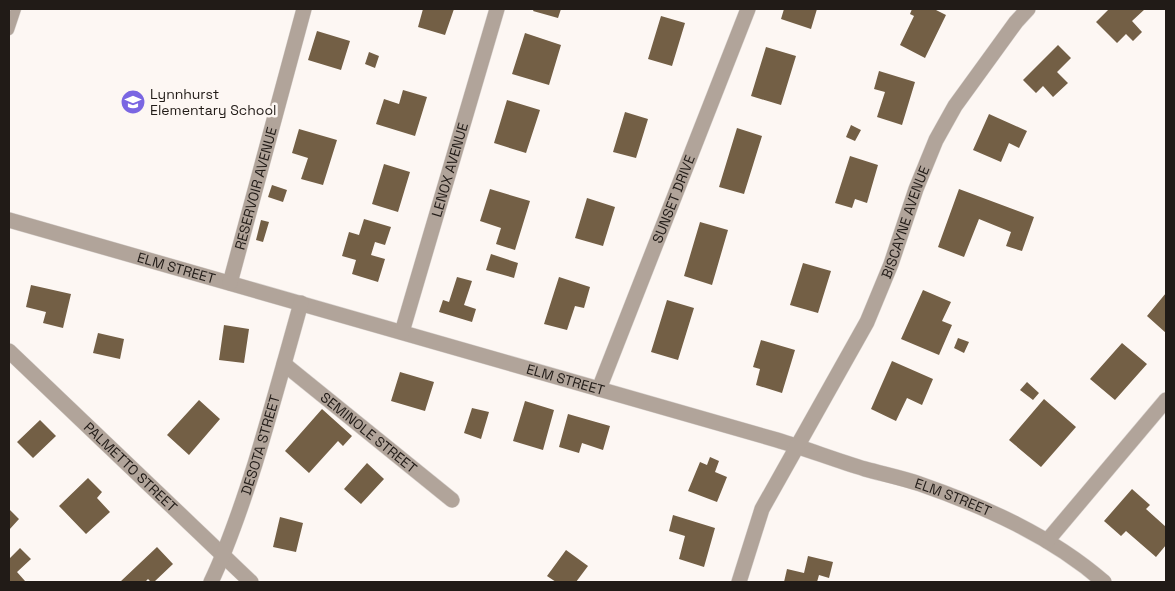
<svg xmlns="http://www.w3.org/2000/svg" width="1175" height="591" font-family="'Space Grotesk',sans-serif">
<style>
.building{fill:#735f45}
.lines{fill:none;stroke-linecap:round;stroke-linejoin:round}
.lane-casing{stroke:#dad4d0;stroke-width:11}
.street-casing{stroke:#dad4d0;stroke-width:16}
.lane{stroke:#b1a49a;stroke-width:10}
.street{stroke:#b1a49a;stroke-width:15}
.labels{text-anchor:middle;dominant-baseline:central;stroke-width:5;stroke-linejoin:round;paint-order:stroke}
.poi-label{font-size:14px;fill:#211b17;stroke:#fdf7f3;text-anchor:start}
.street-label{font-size:14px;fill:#211b17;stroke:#fdf7f3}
</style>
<rect width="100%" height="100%" fill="#fdf7f3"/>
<path class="building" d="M423 9H454L445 35 418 27Z
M534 9H561L558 18 533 11Z
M784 9H817L811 29 781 19Z
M912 9H934L946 15 925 58 900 45 914 16 910 14Z
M1109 9H1145L1132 21 1142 32 1133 41 1126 34 1117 43 1096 22Z
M661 16 685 23 672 66 648 59Z
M317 31 350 41 341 70 308 60Z
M525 33 561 45 549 85 512 74Z
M1058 45 1071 58 1057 72 1068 83 1053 97 1043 86 1036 93 1023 80Z
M766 47 796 56 781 105 751 96Z
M369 52 379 56 375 68 365 64Z
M879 71 915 82 902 125 877 117 885 92 874 89Z
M403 90 427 97 415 136 376 124 384 99 399 104Z
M507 100 540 110 526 153 494 143Z
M625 112 648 119 636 158 613 152Z
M989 114 1027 131 1019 148 1009 143 1001 162 973 150Z
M851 125 861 130 855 141 846 137Z
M737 128 762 136 744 194 719 187Z
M299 129 337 140 323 185 301 179 308 158 292 153Z
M850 156 878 165 867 203 855 199 852 208 835 203Z
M384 164 410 172 398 212 372 204Z
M272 185 287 190 283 202 268 197Z
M490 189 530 201 515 250 496 244 501 228 480 221Z
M959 189 1034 217 1022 251 1006 246 1011 232 979 219 964 257 938 247Z
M587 198 615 207 603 246 575 238Z
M364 219 391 227 385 245 375 242 371 255 385 259 378 282 352 274 356 260 342 256 349 232 359 235Z
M261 220 269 222 263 242 256 240Z
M700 222 728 230 712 285 684 276Z
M491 254 518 263 514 278 486 270Z
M803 263 831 271 818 313 790 305Z
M457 277 472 281 464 305 476 309 472 322 439 312 443 300 449 302Z
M559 277 590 287 584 308 575 306 567 330 544 324Z
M31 285 71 294 63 328 43 323 46 312 26 307Z
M923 290 951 302 942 321 952 325 939 355 901 339Z
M1166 293V333L1147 316Z
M667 300 694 308 678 360 651 352Z
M224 325 249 329 244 363 219 360Z
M98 333 124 339 120 359 93 353Z
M958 338 969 342 964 353 954 348Z
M761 340 795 350 782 393 756 385 760 369 753 367Z
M1122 343 1147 364 1115 400 1090 379Z
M892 361 933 379 922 405 907 398 896 421 871 409Z
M400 372 434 382 425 411 391 401Z
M1027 382 1039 393 1033 400 1020 390Z
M1044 399 1076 427 1041 467 1009 440Z
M199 400 220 419 189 455 167 435Z
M525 401 554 410 543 450 513 441Z
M472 408 489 412 481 439 464 433Z
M322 409 352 436 343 446 338 441 309 473 285 451Z
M568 414 610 426 603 450 582 443 579 453 559 447Z
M40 420 56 436 33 458 17 442Z
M710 457 719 461 715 472 727 477 717 502 688 491 700 462 707 465Z
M367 463 384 479 361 504 344 489Z
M88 478 102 492 97 498 110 512 86 534 59 506Z
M1132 489 1150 505 1146 509 1166 527V545L1156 557 1126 531 1121 536 1104 521Z
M9 509 19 519 9 530Z
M673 515 715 528 704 567 679 559 685 536 669 531Z
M280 517 303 523 296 552 273 547Z
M157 547 173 564 154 582H151L148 579 145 582H120Z
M20 548 31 559 17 572 25 581 9 582V559Z
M566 550 588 566 576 582H556L547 576Z
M808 556 833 562 829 578 819 575 817 582H784L787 569 804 573Z"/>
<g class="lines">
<defs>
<path id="lane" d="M9 30 16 9"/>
<g id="street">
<path id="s1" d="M9 220 777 440C807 449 835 460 865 469 883 474 902 478 920 484 986 507 1051 536 1104 582"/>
<path id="s2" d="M230 283 304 9"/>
<path id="s3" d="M402 332 497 9"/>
<path id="s4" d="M9 351 251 582"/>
<path id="s5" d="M284 364 452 500"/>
<path id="s6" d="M599 389 748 9"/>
<path d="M1047 541 1166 400"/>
<path id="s7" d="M211 582C229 544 242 505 255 464 271 411 286 357 301 303"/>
<path id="s8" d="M739 582 762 509 867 322 891 264 916 189 936 140 955 106 1016 22 1028 9"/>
</g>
</defs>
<use href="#lane" class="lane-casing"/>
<use href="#street" class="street-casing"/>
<use href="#lane" class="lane"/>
<use href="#street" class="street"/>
</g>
<defs>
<symbol id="school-disc" viewBox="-11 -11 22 22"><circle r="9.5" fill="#7a66e2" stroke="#fdf7f3"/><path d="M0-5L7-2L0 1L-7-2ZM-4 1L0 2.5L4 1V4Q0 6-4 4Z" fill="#fff"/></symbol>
</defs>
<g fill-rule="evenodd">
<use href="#school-disc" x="119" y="88" width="28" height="28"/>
</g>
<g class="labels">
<g class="poi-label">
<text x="150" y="94">Lynnhurst<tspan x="150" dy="16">Elementary School</tspan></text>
</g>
<g class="street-label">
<text stroke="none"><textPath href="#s3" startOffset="169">LENOX AVENUE</textPath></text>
<text stroke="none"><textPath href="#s2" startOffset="98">RESERVOIR AVENUE</textPath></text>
<text stroke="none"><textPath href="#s6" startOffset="204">SUNSET DRIVE</textPath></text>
<text stroke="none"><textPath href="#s8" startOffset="398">BISCAYNE AVENUE</textPath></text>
<text stroke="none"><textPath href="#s1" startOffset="174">ELM STREET</textPath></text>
<text stroke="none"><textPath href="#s1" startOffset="579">ELM STREET</textPath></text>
<text stroke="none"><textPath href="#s5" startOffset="109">SEMINOLE STREET</textPath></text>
<text stroke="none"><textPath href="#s7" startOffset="146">DESOTA STREET</textPath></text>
<text stroke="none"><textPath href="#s4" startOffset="168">PALMETTO STREET</textPath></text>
<text stroke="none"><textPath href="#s1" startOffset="984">ELM STREET</textPath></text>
</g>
</g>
<rect width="1175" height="591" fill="none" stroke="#211b17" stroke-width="20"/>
</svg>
